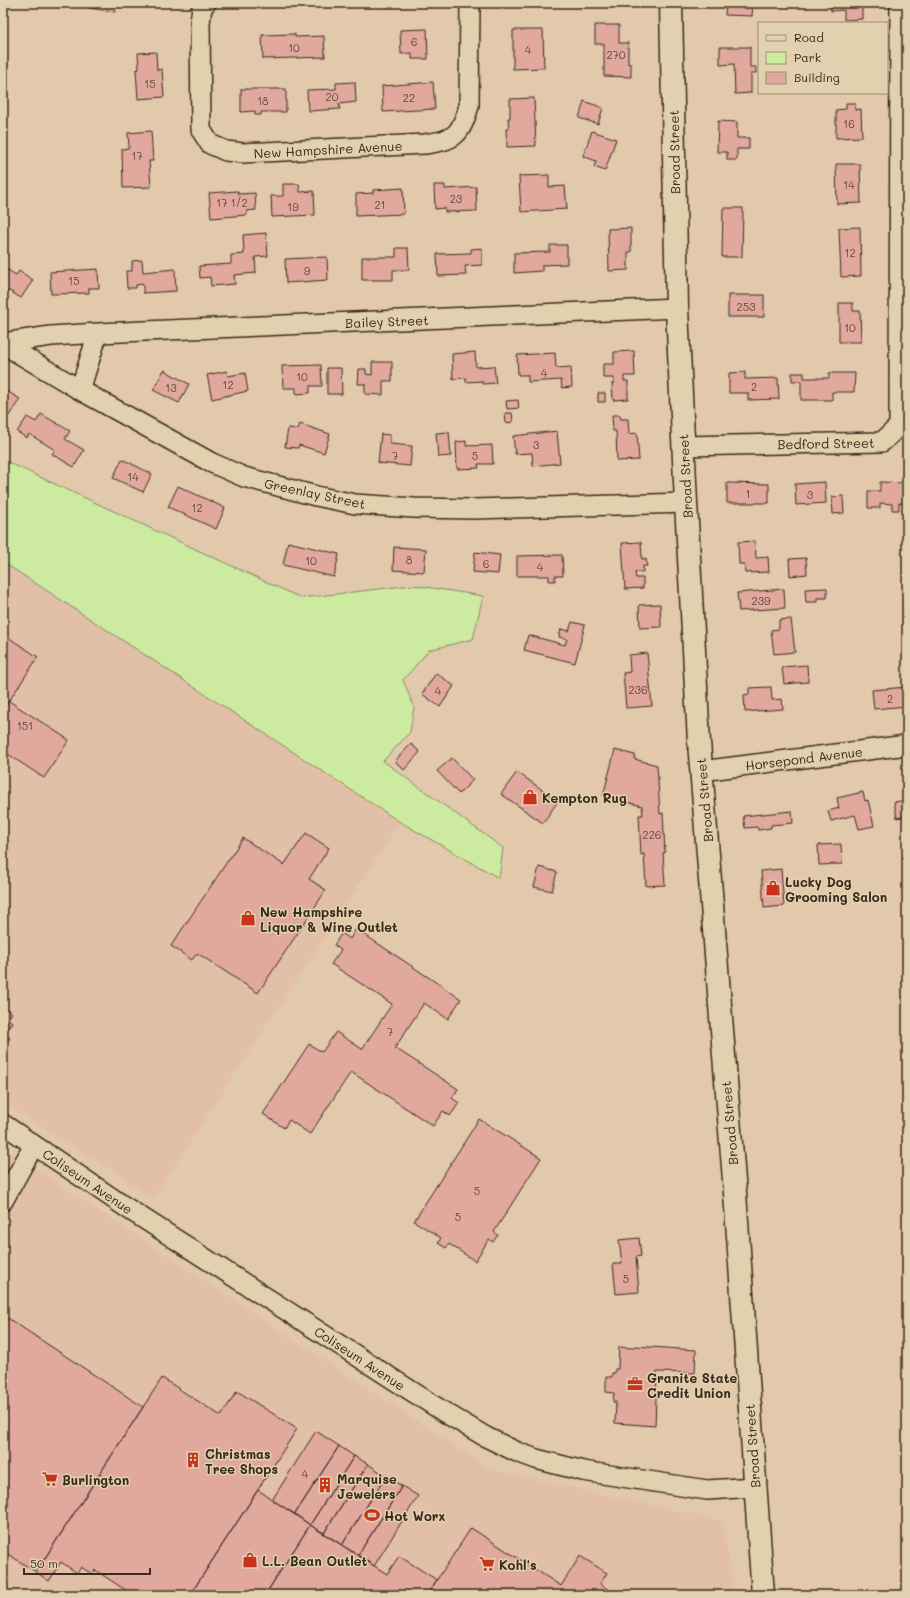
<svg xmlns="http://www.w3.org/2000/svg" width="910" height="1598" font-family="Mali,sans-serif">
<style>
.built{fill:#e2bfa7}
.green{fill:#cdeaa1;stroke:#848a60}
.building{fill:#e1a89e;stroke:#3b2a1e}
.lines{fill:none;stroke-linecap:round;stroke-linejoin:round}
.minor-casing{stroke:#3b2a1e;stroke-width:22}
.secondary-casing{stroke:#3b2a1e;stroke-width:25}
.minor{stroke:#e2d1ae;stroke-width:19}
.secondary{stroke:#e2d1ae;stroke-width:22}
.labels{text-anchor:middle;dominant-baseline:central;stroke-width:3;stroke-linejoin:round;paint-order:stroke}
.number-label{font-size:11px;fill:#644a3e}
.street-label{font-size:13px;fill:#3b2a1e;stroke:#e2d1ae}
.poi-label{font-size:13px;font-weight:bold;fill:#3b2a1e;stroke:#e2d1ae;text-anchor:start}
</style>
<rect width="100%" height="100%" fill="#e2c9ab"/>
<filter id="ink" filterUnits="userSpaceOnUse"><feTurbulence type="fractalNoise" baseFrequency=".025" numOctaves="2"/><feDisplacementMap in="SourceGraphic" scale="8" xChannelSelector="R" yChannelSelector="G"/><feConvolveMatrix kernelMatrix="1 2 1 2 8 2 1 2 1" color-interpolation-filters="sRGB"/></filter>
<g filter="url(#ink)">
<path class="built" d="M3 562 400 822 154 1197 3 1102Z
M3 1147 489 1469 723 1521 734 1595H3Z"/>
<path class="green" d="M3 460 301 598 413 585 483 596 473 639 429 650 403 680 414 707 410 732 383 761 503 848 499 878 400 822 3 562Z"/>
<path class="building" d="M90 3H116L115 12 89 8Z
M726 3H753L752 16 725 15Z
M823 3H862V19L844 20V10L831 11V5H823Z
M595 25H619V43H628V64H631V77L604 76V44H595Z
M427 29 428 59H412V53L401 54 400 30Z
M513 30H543L544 68 513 69Z
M295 34V37L324 36 325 57 263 59 262 35Z
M720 47H750V67H756V73H751V93L735 94 734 64 720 65Z
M156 52 157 70 162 69 164 97 138 99 136 70 139 69 138 53Z
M355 82 356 102 339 104 340 109 308 111 307 90 336 89V83Z
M433 82 435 109 383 112 382 86Z
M241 89H286V112H261V115H255V111L241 112Z
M534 98 536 146 507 147 506 129H509L508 118H510V99Z
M584 101 603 108 598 124 579 118Z
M846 103H855V110L861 109 862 137 836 138V110L846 109Z
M718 121 737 122V138H749V149H737V160H727V152H717Z
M151 131 153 161H149L151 187 123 188 122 149 129 148 128 133Z
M592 131 616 139 605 171 594 167 596 161 583 156Z
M836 164H860L861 203 837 204Z
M549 175V187L565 186 567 209 521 212 519 176Z
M283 184H299L300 192 314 191 315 215 272 217 271 196H283Z
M434 185H445V189L476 187 477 211 445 212V208L435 209Z
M403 188 404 214 356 216V194L373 193V190Z
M238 191V194L255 193 256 210 247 211V215L211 218 209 193Z
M723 208H743L742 257H722Z
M860 227 861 276 841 277 839 228Z
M631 228V252H628V270L609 271 608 229Z
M266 233 268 256 255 257 256 273 234 275 235 284 211 286 210 277 200 278 199 266 231 264V255L244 254 243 235Z
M550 245H567V264L542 265V271L514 273V253L550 252Z
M396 248H408L409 270H393V280H362V257H396Z
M482 248V265L465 266 466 275 438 276 437 254 471 253V249Z
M327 257 328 280 286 283 285 259Z
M142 260 143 272 175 269 176 291 143 293V284L136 285V288H127L126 271H132V261Z
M3 267 16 275 19 271 33 280 21 298 8 290 5 295 3 294Z
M98 269 99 288H89V293L51 294 50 272Z
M728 295H764V317H728Z
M839 303H853V311H860L861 342H839Z
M634 351 635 376H624V381H628V399L613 400 612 383H614V378H603V364H614V352Z
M475 352 476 367 494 366 496 383 482 384V381L466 382V378L453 379 452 354Z
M555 353 556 368 571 367 572 387 562 388 561 380 528 382V375H518L517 355Z
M372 362H392V381H383V395L365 394V384H358L359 369H366V374L372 375Z
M321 365 322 386H310V393L296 394V388H283L282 366Z
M327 368H341L342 394H327Z
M164 370 189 384 179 403 153 390Z
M227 371 228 376 245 373 248 391 212 399 207 375Z
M745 372V379L778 378 779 399 748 400V393H729V373Z
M792 373H804V378H829V373H855L854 392H832V400H801V381H792Z
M3 389 20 399 8 417 3 414Z
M598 393H605V402H598Z
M518 400 519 408 507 409 506 401Z
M505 413H512L513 422 506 423Z
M41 414 70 431 65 439 84 450 74 467 52 454 55 450 29 434 27 438 17 432 27 417 36 422Z
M612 415H620L621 419H628L629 434 637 433 639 460 617 461 616 431H613Z
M300 424 330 434 324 453 299 445 298 448 285 447 288 428 298 429Z
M557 431 560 463 533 466 532 453 515 454 513 436Z
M449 432 451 456 438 457 436 433Z
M381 434 390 435V444L412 446 410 466 378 463Z
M466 441V446L492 445 493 464H478L479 468 457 469 456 442Z
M122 459 152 474 143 492 113 478Z
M825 482 826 503 796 505 795 484Z
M880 482 907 483V504L899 503V510H892V504L880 503V508H868V491H880Z
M727 483 769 484V503H727Z
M178 486 225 508 216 529 168 507Z
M843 496 844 513 833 514 832 497Z
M755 541 756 558 768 557 769 572 745 573 744 564H739L738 542Z
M288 542 339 554 334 577 283 565Z
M641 542 642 559H646L647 566H643V572H635L636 578H643V588L625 589 622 543Z
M394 547 426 549 424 572 393 570Z
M475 552 500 555 498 574 473 572Z
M562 555 563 576H555V581H549V576H517V556Z
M806 558 807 574 790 576 789 559Z
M827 588V598H817V602H806L805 589Z
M784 589 785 608 739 611 737 593Z
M660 604 661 627 640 628 639 605Z
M791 619 795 652 774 654 771 630 779 629V620Z
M572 622 585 625 575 663 524 650 528 635 565 645 567 639 559 637 561 629 569 631Z
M3 634 38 657 3 710Z
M647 653 652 706 626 708 623 673 630 672 629 655Z
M807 665 808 682 784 684 782 667Z
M436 673 454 686 440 707 422 694Z
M771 687 772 700 782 699 783 709 745 712 744 695 749 694V688Z
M907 687V706L874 709 872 690Z
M9 701 69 740 44 778 3 751V710Z
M411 744 420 752 404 770 395 761Z
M615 750 635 755 634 759 657 765 660 814 663 813 665 853H663L665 885 646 886 644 854 641 855 639 815H643L642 806 603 796Z
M452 758 473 780 459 794 437 771Z
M517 772 558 801 543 823 501 794Z
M863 792 865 801 868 800 874 826 859 829 855 815 831 821 828 811 839 808 837 798Z
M907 800V816L897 818 894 802Z
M792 811 793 823 771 825V828L758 830 757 827 745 828 743 816Z
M306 833 329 848 309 879 326 890 258 993 197 953 192 960 171 946 243 838 284 865Z
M841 844 842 864 819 865 818 845Z
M539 867 557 872 552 891 534 887Z
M781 869 784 906 764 908 761 871Z
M356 929 461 999 448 1019 424 1003 395 1048 458 1089 452 1098 459 1103 450 1116 443 1111 433 1126 351 1072 310 1134 289 1120 284 1128 263 1114 309 1044 322 1052 336 1032 362 1049 392 1004 331 964 341 950 334 945 342 933 350 939Z
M5 1008 12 1013 8 1019 12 1022 4 1034 10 1038 3 1047V1011Z
M479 1119 541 1158 494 1232 498 1235 493 1242 489 1239 475 1261 449 1244 446 1248 438 1243 441 1238 414 1221Z
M639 1238 641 1256 636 1257 639 1292 616 1294 613 1264H622L619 1240Z
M3 1315 143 1407 36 1572 3 1551Z
M634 1346 696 1350 695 1373 657 1372 655 1426 615 1423 616 1402H613L614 1393 606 1392V1377H612V1373H615V1369H618L619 1347 633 1348Z
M162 1378 221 1416 237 1391 297 1429 190 1595H133L95 1570 92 1574 81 1567 77 1573 61 1562 49 1581 36 1572Z
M316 1431 339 1446 295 1514 272 1500Z
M339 1446 354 1456 310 1525 295 1514Z
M354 1456 368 1464 324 1533 310 1525Z
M368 1464 386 1476 342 1545 324 1533Z
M386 1476 402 1486 358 1555 342 1545Z
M402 1486 418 1496 374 1566 358 1555Z
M258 1490 310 1525 265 1595H190Z
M310 1525 387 1574 399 1556 437 1580 427 1595H265Z
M471 1528 561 1586 580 1556 607 1573 600 1584 616 1595H427Z"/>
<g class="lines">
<defs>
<path id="minor" d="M206 3 202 7 200 23 201 130 210 144 226 151 243 153 425 144C456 140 460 135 469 106L470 3
M3 343 51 336 98 333 677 308
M3 344 80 390 212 463 244 477 316 496 355 504 414 508 474 509 686 503
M80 390 98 333
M683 446 882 442 899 426 900 3
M701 771 907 745
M3 1124 127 1208 444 1412 486 1437 517 1452 536 1459 583 1471 707 1490 755 1487
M3 1201 34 1145"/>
<path id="secondary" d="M671 3 677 308 686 503 699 742 735 1193 763 1595"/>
</defs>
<use href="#minor" class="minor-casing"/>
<use href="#secondary" class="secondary-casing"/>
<use href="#minor" class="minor"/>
<use href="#secondary" class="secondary"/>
</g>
</g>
<defs>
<symbol id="shop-bare" viewBox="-9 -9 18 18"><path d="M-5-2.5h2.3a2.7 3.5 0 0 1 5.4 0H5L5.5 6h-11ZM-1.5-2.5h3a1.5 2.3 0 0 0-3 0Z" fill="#c8321e" stroke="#e2d1ae" stroke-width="2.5" paint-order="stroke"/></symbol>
<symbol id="office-bare" viewBox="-9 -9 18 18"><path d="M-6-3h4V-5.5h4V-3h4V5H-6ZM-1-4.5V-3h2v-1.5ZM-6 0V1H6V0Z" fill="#c8321e" stroke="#e2d1ae" stroke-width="2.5" paint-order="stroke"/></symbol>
<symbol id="building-bare" viewBox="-9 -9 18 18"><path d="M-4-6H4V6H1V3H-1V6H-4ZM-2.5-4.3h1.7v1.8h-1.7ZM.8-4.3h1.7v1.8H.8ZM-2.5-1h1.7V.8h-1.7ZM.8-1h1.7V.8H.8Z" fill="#c8321e" stroke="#e2d1ae" stroke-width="2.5" paint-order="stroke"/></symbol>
<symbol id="supermarket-bare" viewBox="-9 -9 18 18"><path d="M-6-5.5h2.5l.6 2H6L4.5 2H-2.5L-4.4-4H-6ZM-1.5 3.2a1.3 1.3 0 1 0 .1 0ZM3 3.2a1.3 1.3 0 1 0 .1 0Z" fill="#c8321e" stroke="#e2d1ae" stroke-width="2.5" paint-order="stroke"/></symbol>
<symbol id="stadium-bare" viewBox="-9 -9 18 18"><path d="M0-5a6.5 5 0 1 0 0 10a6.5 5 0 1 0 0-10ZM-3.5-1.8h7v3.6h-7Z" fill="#c8321e" stroke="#e2d1ae" stroke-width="2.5" paint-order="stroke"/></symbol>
</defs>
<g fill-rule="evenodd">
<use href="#shop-bare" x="519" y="786" width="22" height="22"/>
<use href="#shop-bare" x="762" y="877" width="22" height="22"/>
<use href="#shop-bare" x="237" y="907" width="22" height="22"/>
<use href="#office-bare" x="624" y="1373" width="22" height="22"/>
<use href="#building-bare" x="182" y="1449" width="22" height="22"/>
<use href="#supermarket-bare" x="39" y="1468" width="22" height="22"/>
<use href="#building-bare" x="314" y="1474" width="22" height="22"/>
<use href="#stadium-bare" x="361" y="1504" width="22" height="22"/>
<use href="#shop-bare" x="239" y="1549" width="22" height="22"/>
<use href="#supermarket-bare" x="476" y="1553" width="22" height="22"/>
</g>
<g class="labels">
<g class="number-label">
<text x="414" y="41">6</text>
<text x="294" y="47">10</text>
<text x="528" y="49">4</text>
<text x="616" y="54">270</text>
<text x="150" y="83">15</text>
<text x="332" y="96">20</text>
<text x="409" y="97">22</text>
<text x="263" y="100">18</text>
<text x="849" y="123">16</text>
<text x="137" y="155">17</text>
<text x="849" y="184">14</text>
<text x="456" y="198">23</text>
<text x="232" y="202">17 1/2</text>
<text x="380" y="204">21</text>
<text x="293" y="206">19</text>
<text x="850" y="252">12</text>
<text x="307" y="270">9</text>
<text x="74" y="280">15</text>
<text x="746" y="306">253</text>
<text x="850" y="327">10</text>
<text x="544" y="372">4</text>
<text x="302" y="376">10</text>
<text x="228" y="384">12</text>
<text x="754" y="386">2</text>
<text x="171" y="387">13</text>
<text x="536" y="444">3</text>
<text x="395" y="455">7</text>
<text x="475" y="455">5</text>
<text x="133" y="476">14</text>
<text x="748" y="493">1</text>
<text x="810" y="494">3</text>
<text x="197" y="507">12</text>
<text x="409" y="559">8</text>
<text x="311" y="560">10</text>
<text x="486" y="563">6</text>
<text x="540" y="566">4</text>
<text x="761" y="600">239</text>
<text x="638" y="689">236</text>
<text x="438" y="690">4</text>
<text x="890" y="698">2</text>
<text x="25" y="725">151</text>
<text x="652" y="834">226</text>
<text x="390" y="1031">7</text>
<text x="477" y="1190">5</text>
<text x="458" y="1216">5</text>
<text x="626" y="1278">5</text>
<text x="305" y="1473">4</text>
</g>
<g class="street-label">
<text transform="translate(328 149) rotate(-3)">New Hampshire Avenue</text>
<text transform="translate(674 152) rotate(-91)">Broad Street</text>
<text transform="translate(387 321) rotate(-2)">Bailey Street</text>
<text transform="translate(826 443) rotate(-1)">Bedford Street</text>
<text transform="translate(685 476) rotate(-93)">Broad Street</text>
<text transform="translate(315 493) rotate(12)">Greenlay Street</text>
<text transform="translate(804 758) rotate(-7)">Horsepond Avenue</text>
<text transform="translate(704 800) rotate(-95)">Broad Street</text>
<text transform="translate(729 1123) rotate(-95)">Broad Street</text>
<text transform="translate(88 1181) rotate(34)">Coliseum Avenue</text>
<text transform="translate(360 1358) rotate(33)">Coliseum Avenue</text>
<text transform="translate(752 1446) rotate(-94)">Broad Street</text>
</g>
<g class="poi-label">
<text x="542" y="797">Kempton Rug</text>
<text x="785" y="881">Lucky Dog<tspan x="785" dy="15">Grooming Salon</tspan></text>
<text x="260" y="911">New Hampshire<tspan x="260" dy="15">Liquor &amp; Wine Outlet</tspan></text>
<text x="647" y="1377">Granite State<tspan x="647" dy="15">Credit Union</tspan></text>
<text x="205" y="1453">Christmas<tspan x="205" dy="15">Tree Shops</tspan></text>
<text x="337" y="1478">Marquise<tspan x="337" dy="15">Jewelers</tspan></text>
<text x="62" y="1479">Burlington</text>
<text x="384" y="1515">Hot Worx</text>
<text x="262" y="1560">L.L. Bean Outlet</text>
<text x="499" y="1564">Kohl's</text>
</g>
</g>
<rect width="910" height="1598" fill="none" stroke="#e2d1ae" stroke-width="16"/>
<rect x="8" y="8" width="894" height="1582" fill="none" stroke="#3b2a1e" stroke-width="1.5" filter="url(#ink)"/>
<rect x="758" y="22" width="130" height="72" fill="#e2d1ae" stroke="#9f8e74"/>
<rect x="766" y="35" width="20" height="6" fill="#e2d1ae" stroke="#9f8e74"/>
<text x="794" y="42" font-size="12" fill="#3b2a1e">Road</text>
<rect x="766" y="52" width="20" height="12" fill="#cdeaa1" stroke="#9f8e74"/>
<text x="794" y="62" font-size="12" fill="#3b2a1e">Park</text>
<rect x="766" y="72" width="20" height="12" fill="#e1a89e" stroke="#9f8e74"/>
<text x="794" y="82" font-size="12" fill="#3b2a1e">Building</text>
<path d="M24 1568v6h126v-6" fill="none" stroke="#3b2a1e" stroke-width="2"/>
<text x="30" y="1568" font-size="12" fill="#3b2a1e" stroke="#e2d1ae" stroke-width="3" paint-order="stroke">50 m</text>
</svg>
